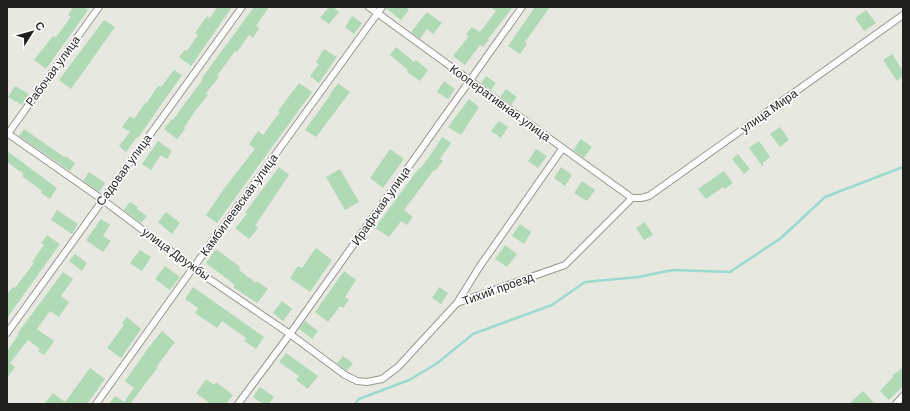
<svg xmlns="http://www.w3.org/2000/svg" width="910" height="411" font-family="'DM Sans',sans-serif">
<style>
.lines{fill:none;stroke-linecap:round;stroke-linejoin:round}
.stream{stroke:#9cdad0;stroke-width:2.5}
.building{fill:#b0d9b6}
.minor-casing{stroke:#96978e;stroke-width:8}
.minor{stroke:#fff;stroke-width:6}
.labels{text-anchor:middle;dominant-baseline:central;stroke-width:3.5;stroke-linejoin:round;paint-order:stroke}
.street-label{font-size:12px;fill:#1f1f1c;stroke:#fff}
</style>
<rect width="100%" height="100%" fill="#e7e8df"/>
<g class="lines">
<path class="stream" d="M355 404 359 399 409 380 436 364 473 334 552 305 585 282 638 277 673 270 730 272 781 238 825 197 903 167"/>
</g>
<path class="building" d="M73 7H84L88 10 46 69 34 60 53 36 56 37 71 17 68 15Z
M217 7H232L191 66 179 57 185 50 187 51 198 35 195 33 207 16 210 18Z
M254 7H269L256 26 259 28 253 38 249 35 237 52 235 51 217 76 219 77 206 93 208 95 195 111 184 128 185 129 177 139 164 129 172 119 173 120 203 79 202 78Z
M329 7H333L339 12 329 24 320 18Z
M386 7H406L409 10 401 20 386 8Z
M490 7H513L488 39 489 40 483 47 480 45 465 65 453 56 469 36 466 34 472 27 480 32 496 11Z
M535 7H550L525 42 527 44 520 54 508 46Z
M866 10 876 23 864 31 855 18Z
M427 12 442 23 433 34 427 29 420 39 411 32Z
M352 16 362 23 354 34 345 27Z
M104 20 115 27 71 89 59 80Z
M396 47 414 62 416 60 428 70 420 81 407 72 408 70 390 55Z
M324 49 337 57 319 83 310 76 319 64 316 62Z
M892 54 903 71V76L897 81 883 60Z
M174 70 182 75 138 138 137 137 126 152 119 146 130 132 122 127 130 116 134 119 145 103 146 104 158 86 161 87Z
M486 76 496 83 491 90 481 83Z
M444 81 455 89 448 99 437 92Z
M299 83 312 92 217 223 206 215 226 186 255 149 249 144 258 131 263 135 280 112 278 111Z
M338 83 350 92 316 137 305 130 331 94H330Z
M15 86 29 94 22 105 8 97Z
M506 89 517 97 511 105 500 97Z
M469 99 479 107 461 135 448 127Z
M499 121 508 127 501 138 491 131Z
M780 127 789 140 780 147 770 134Z
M24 129 64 157 66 156 75 163 70 171 19 136Z
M442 137 451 143 440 159 443 161 435 171 434 170 404 210 413 217 407 225 401 221 389 237 375 228 419 168 420 169 436 147Z
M581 139 592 147 584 158 573 150Z
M158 141 172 151 167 159 161 155 151 170 142 164Z
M759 141 770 157 763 163V167L749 148Z
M390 149 404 159 383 188 370 178Z
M536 149 547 156 538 168 528 161Z
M7 151 57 188 50 199 41 193 42 191 22 176 24 174 7 162Z
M738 154 750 169 744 174 732 159Z
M279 167 289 175 255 226 258 228 249 239 235 228 247 214 245 213Z
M561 167 572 175 565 186 554 178Z
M340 169 359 202 345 210 326 177Z
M724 171 733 183 724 189 723 187 706 199 698 189Z
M89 172 105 183 99 192 83 181Z
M582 181 595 190 587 201 574 193Z
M130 202 138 207 137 209 147 216 141 223 124 210Z
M57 210 78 224 72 234 51 220Z
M166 212 180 223 172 234 158 222Z
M101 219 110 225 103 236 111 241 103 252 86 240Z
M645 222 653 235 644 240 636 228Z
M520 224 531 232 524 244 512 236Z
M47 235 60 244 7 318V294L13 287 15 288 34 263 32 262 44 245 41 243Z
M505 245 517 254 507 267 495 259Z
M316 248 332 260 310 292 290 278 298 266 302 268Z
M216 249 240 267 239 270 256 283 257 281 268 289 257 303 233 287 235 285 206 263Z
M140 250 151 257 142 271 130 263Z
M75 254 87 263 82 271 69 261Z
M165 266 180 277 170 290 155 279Z
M344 271 356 280 345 297 349 300 343 308 340 306 328 322 315 312Z
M63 272 73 279 61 296 69 302 59 317 50 311 37 329 54 341 44 355 38 351 40 349 28 340 10 363 15 367 7 378V351L19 334 18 333 26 322Z
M193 287 264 337 256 349 244 341 246 338 222 321 217 328 195 313 198 308 185 299Z
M439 287 448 293 441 304 432 298Z
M282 301 292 309 283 321 273 313Z
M127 317 141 329 121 358 107 348 124 325 122 323Z
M305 321 318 331 312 339 299 329Z
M162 331 175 342 157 366 158 367 130 404H109L115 396 124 402 134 388 125 381 149 347Z
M286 353 318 376 308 389 296 380 299 376 279 362Z
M343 356 353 363 347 371 337 363Z
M903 367V386L889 400 880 391 893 377 892 376Z
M90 368 105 379 87 404H44L53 393 65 402Z
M206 379 214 385 216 382 233 395 226 404H207L208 402 196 393Z
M260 387 274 397 269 404H263L253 397Z
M863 391 875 404H849Z"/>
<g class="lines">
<defs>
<path id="minor" d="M369 7C457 71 544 135 632 198
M7 133 103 200 193 268 290 334 345 375 357 381 367 382 382 379 398 367 457 303 565 265 632 198
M7 135 99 7
M632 198H641L649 196 903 15
M457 303 480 266 562 149
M7 333 242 7
M96 404 193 268 382 7
M238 404 290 334 522 7
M896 404 903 396"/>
</defs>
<use href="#minor" class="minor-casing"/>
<use href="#minor" class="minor"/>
</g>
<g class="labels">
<g class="street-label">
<text transform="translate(53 71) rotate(-54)">Рабочая улица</text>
<text transform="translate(500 103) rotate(36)">Кооперативная улица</text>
<text transform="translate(769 111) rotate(-35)">улица Мира</text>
<text transform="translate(124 170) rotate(-54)">Садовая улица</text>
<text transform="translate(239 205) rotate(-54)">Камбилеевская улица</text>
<text transform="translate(381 206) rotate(-55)">Ирафская улица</text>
<text transform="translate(176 254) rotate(36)">улица Дружбы</text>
<text transform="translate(498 289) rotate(-20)">Тихий проезд</text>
</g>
</g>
<rect width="910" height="411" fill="none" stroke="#1f1f1c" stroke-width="16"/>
<g transform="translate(32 32) rotate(53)" stroke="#ffffff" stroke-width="3" paint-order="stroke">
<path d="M0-3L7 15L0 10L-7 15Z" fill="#1f1f1c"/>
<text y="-6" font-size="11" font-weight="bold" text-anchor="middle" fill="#1f1f1c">С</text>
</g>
</svg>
